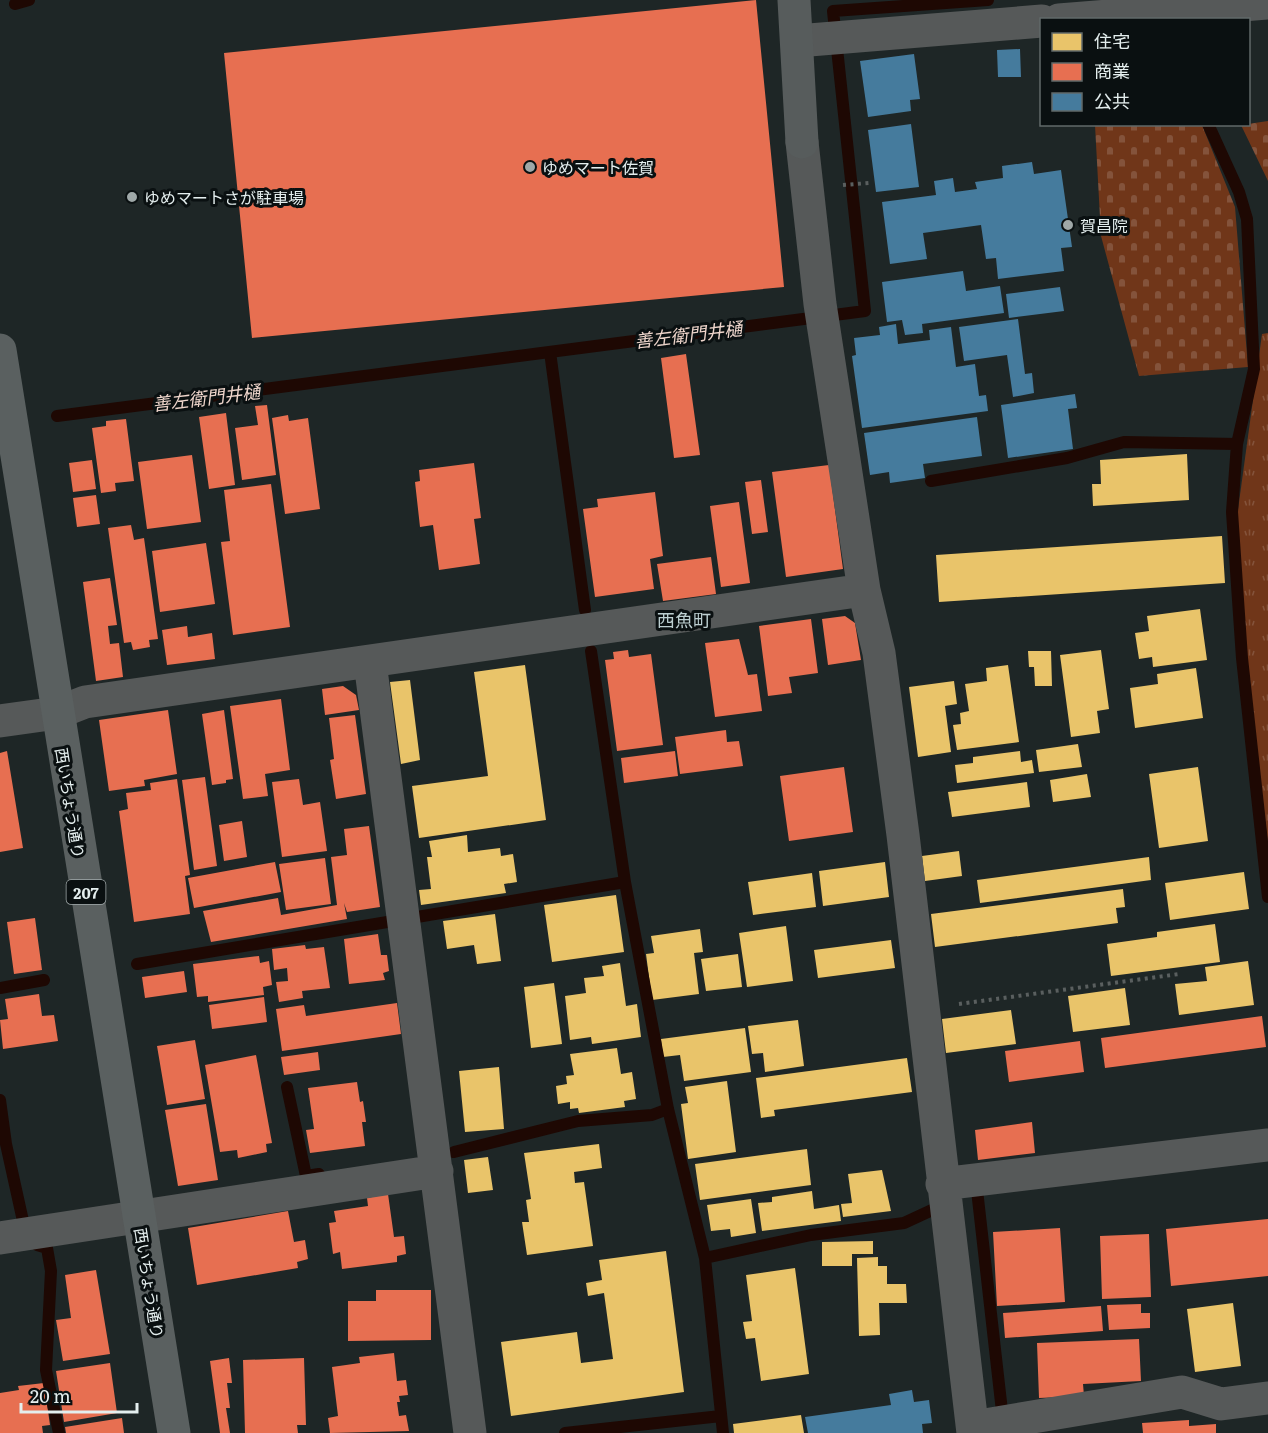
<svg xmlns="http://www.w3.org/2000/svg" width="1268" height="1433" font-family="Literata,'Noto Sans JP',serif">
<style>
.grass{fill:url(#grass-tufts)}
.cemetery{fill:url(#cemetery-stones)}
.homes{fill:#e9c46a}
.shops{fill:#e76f51}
.public{fill:#457b9d}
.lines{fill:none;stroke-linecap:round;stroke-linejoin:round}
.stream{stroke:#1e0803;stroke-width:12}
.path{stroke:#5a5f5f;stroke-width:4;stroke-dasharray:3 4.5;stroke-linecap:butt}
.street{stroke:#565959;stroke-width:33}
.secondary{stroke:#575c5c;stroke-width:33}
.highway{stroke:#5a6060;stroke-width:33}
.poi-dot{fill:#9fa8a8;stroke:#0a1011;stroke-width:2}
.labels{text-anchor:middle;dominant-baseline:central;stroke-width:6;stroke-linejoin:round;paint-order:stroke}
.shield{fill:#0a1011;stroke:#a3abac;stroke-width:1.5}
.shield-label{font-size:15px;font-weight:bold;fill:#e4eeee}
.poi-label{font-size:16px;fill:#e4eeee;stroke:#0a1011;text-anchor:start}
.street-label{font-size:16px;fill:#e4eeee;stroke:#0a1011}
.water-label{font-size:18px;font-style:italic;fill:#eed5cb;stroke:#0a1011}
.neighbourhood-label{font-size:18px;fill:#bcced0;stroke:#0a1011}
</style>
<defs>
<pattern id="grass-tufts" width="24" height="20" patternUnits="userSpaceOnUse" patternTransform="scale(1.5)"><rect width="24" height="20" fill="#703619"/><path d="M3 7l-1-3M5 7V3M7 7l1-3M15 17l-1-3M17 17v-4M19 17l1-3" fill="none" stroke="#84533b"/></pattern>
<pattern id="cemetery-stones" width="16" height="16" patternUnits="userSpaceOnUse" patternTransform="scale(1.5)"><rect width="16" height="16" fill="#703619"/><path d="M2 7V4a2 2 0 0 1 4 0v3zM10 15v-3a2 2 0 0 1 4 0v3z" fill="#84533b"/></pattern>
</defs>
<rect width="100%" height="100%" fill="#1e2626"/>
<path class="grass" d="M1268 333V844L1244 642 1237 517 1262 334Z"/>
<path class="cemetery" d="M1268 121V181L1241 125Z
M1095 125H1202L1235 207 1248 367 1139 376 1101 236Z"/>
<path class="homes" d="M1187 454 1189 500 1093 506 1092 484H1101L1100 460Z
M1222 536 1225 583 939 602 936 555Z
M1200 609 1207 660 1153 667 1152 657 1139 659 1135 633 1149 631 1147 616Z
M1101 650 1109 709 1097 711 1100 733 1071 737 1060 655Z
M1028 651H1051L1052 686H1035L1034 667H1029Z
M525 665 546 820 419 838 412 786 488 776 474 672Z
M1008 665 1019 742 957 750 953 725 961 724 960 713 969 711 965 684 987 681 986 668Z
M1196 668 1203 718 1135 728 1130 688 1158 684 1157 674Z
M410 680 420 760 401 764 390 682Z
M954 681 957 704 945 706 951 752 918 757 909 687Z
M1078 744 1082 767 1039 772 1036 750Z
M1020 751 1021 762 1032 760 1034 773 957 783 955 765 973 763V757Z
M1198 767 1208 841 1159 848 1149 774Z
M1087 774 1091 797 1053 802 1050 780Z
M1027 782 1030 807 952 817 948 792Z
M467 835 468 852 500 848 501 856 513 854 517 882 504 884 506 893 421 905 419 890 431 889 427 857H432L429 841Z
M959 851 962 876 925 881 922 856Z
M1149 857 1151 880 980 903 977 880Z
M885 862 889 897 823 906 819 871Z
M1244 872 1249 909 1170 920 1165 883Z
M812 873 816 907 753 915 748 882Z
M1123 889 1125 907 1116 908 1118 923 935 947 931 914Z
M616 895 624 952 552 962 544 905Z
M495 914 501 961 477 964 474 945 447 949 443 921Z
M1215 924 1220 962 1111 976 1107 944 1157 937V932Z
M786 926 793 981 747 987 739 933Z
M700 929 703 952 694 953 699 994 652 1000 646 954 654 953 651 936Z
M891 940 895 968 818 978 814 950Z
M738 954 742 987 706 991 701 959Z
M1248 961 1254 1005 1179 1015 1175 984 1207 981 1205 967Z
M620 963 626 1006 637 1004 641 1037 592 1044 591 1037 570 1040 565 996 586 993 584 978 604 976 602 966Z
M554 983 562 1044 531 1048 524 987Z
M1125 988 1130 1025 1073 1032 1068 996Z
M1011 1010 1016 1044 946 1053 942 1019Z
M798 1020 804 1066 765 1072 763 1053 752 1054 748 1026Z
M745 1028 751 1072 684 1081 680 1055 663 1057 661 1039Z
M617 1048 621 1074 632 1072 636 1099 624 1101 625 1107 579 1113 578 1108 570 1109V1102L558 1104 556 1086 567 1084 566 1076 574 1075 570 1054Z
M907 1058 912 1092 774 1110 775 1116 761 1118 756 1078Z
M499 1067 504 1129 465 1132 459 1071Z
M727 1081 736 1152 688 1159 681 1104 688 1103 685 1087Z
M599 1144 602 1168 574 1172 575 1183 584 1182 593 1246 527 1255 522 1222H529L526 1200 531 1199 524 1153Z
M807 1149 811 1185 700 1200 695 1164Z
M488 1157 493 1190 468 1193 464 1160Z
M882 1170 891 1211 843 1217 841 1204 852 1203 848 1174Z
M812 1191 814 1209 839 1205 841 1221 762 1231 758 1203 772 1202V1197Z
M751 1199 756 1233 731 1237 730 1229 711 1231 707 1205Z
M873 1241V1254H852V1266H822V1242Z
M666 1251 684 1392 511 1416 501 1342 577 1332 581 1363 613 1359 604 1293 588 1296 586 1283 602 1280 599 1260Z
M878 1257V1266H887V1284H906L907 1303H879L880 1335 859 1336 857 1258Z
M795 1268 809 1374 761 1381 755 1338 746 1339 743 1322 752 1321 746 1275Z
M1233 1303 1241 1366 1195 1372 1187 1309Z
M801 1415 804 1433H734L733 1424Z"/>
<path class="shops" d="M756 0 784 287 252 338 224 53Z
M686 354 700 455 674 458 661 358Z
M267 405 276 475 242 480 235 428 258 425 255 406Z
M226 413 235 485 209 489 199 417Z
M288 415 289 421 308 418 320 509 285 514 272 418Z
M126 419 134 481 115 483 116 491 101 493 92 428 106 426V421Z
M192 455 201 522 147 529 138 462Z
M92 460 96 489 73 492 69 463Z
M474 463 481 518 474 519 480 564 439 570 433 525 420 527 415 482 420 481 419 470Z
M829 465 843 569 786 577 772 472Z
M761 480 768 532 752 534 745 482Z
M271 484 290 627 233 635 221 542 230 541 224 490Z
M655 492 663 556 650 559 654 589 595 597 583 509 598 507 597 499Z
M96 495 100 524 77 527 73 498Z
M739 502 750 583 721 587 710 506Z
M131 525 134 540 144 538 158 639 149 640 150 647 133 650 131 642 124 643 108 528Z
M206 543 215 604 160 612 152 551Z
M711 557 716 594 663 601 657 564Z
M110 578 117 625 108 626 110 644 119 643 123 677 96 681 83 582Z
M845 616 855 623 861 660 828 665 822 619Z
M811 619 818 673 789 677 792 693 768 696 759 626Z
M187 626 188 637 212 633 215 659 167 665 162 630Z
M739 639 748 675 757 674 762 711 715 717 705 643Z
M628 650 629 657 651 654 663 745 617 751 605 660 614 659 613 652Z
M343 686 356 695 359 710 325 715 322 689Z
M281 699 290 770 265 774 268 796 243 799 230 706Z
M168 710 177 774 144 780 145 786 109 791 99 720Z
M224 710 233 779 226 780V783L212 785 202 714Z
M355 715 366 794 336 799 330 760 334 759 329 718Z
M726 730 727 742 739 741 743 766 680 774 675 737Z
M7 751 23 848 0 852V753Z
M675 751 678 776 624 783 621 758Z
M844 767 853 832 789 841 780 776Z
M205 777 217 866 194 870 182 780Z
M177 779 190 875 185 876 190 914 134 922 119 811 128 809 126 793 151 790 150 783Z
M299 779 303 805 320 802 327 851 282 857 272 782Z
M242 821 247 857 224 861 219 825Z
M369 826 380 907 347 912 344 903 347 919 211 942 203 911 278 898 281 915 337 905 331 857 347 855 344 829Z
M325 858 331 904 286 910 279 864Z
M275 862 281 892 194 908 188 878Z
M35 918 42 970 14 974 7 922Z
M378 934 381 955H387L389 971 383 973 385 980 349 984 344 939Z
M305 945 306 949 324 947 330 988 302 991 303 998 279 1002 276 982 288 981 287 968 274 970 272 949Z
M259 956 260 963 269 961 272 985 263 987 264 995 208 1002V996L197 997 193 964Z
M184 971 187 992 145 998 142 977Z
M39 994 42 1016 54 1015 58 1041 3 1049 0 1020 8 1019 5 999Z
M264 997 267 1022 212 1029 209 1005Z
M397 1003 401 1034 282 1051 276 1009 304 1005 306 1016Z
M1262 1016 1266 1047 1105 1068 1101 1038Z
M195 1040 205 1099 167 1105 157 1046Z
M1080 1041 1084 1072 1009 1082 1005 1051Z
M318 1052 320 1070 284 1075 281 1057Z
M256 1055 272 1143 266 1144 267 1152 238 1158 237 1150 220 1152 205 1065Z
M357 1082 360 1102 363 1101 366 1122H362L365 1146 310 1153 306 1130 314 1129 308 1088Z
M206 1104 218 1180 178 1186 165 1110Z
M1032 1122 1035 1153 978 1160 975 1130Z
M388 1194 394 1237 404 1236 406 1254 397 1256V1262L342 1269 340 1252 333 1254 329 1223 336 1222 334 1211 368 1206 367 1198Z
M288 1211 294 1242 305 1240 308 1259 297 1262 298 1268 197 1285 188 1228Z
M1268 1219V1276L1171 1286 1166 1229Z
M1060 1228 1065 1302 997 1306 993 1232Z
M1149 1234 1151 1297 1102 1299 1100 1236Z
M96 1270 110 1354 63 1361 56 1320 71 1318 65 1275Z
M376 1290H431V1340L348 1341V1301H376Z
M1141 1304V1313H1150V1328L1109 1330 1107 1305Z
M1101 1306 1103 1331 1005 1338 1003 1313Z
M1139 1339 1141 1381 1083 1384 1084 1396 1039 1398 1037 1343Z
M394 1353 397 1381 406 1380 408 1395 399 1396 400 1402H397L399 1416 406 1415 409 1431 330 1433 328 1418 338 1416 332 1367 360 1363 359 1357Z
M229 1358 232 1383H227L230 1408H226L230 1433H220L210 1361Z
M304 1358 306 1425H297L298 1433H245L243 1360Z
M110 1363 117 1413 64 1422 56 1371Z
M44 1383 50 1425 42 1426 43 1433H0V1393L19 1390 18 1386Z
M122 1418 124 1433H66L65 1427Z
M1189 1420V1426L1216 1424V1433H1143L1142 1423Z"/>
<path class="public" d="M1020 49 1021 77H998L997 50Z
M914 54 920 99 910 100 911 111 868 117 860 61Z
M911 124 919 187 876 192 868 130Z
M1032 162 1034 174 1061 170 1072 247 1061 248 1064 271 998 279 996 258 986 259 981 225 923 233 927 259 890 264 882 202 936 195 934 181 953 178 955 192 977 189 975 182 1003 178 1002 166Z
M963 271 966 291 1000 286 1004 313 922 324 923 333 905 335 902 320 887 322 882 282Z
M1060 287 1064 311 1009 318 1006 294Z
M1018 319 1025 374 1032 373 1034 393 1013 397 1007 355 964 361 959 327Z
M896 324 898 344 930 340 929 330 951 327 956 367 975 364 979 396 986 395 988 411 862 428 852 356 856 355 854 338 880 335 879 327Z
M1075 394 1077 408 1068 409 1073 449 1008 458 1001 405Z
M977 417 982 456 923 464 925 478 890 483 889 472 870 475 864 433Z
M912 1390 914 1402 929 1400 932 1423 922 1424 923 1433H808L805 1417 891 1405 889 1394Z"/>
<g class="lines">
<path class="stream" d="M15 4 29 0
M1208 124 1239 192 1247 219 1254 369 1237 444 1232 512 1242 658 1268 897
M550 352 585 610
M57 416 865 311 833 11 988 0
M931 481 1067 458 1124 442 1237 444
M591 651 625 882 668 1109 705 1258 723 1433
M137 964 625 882
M0 988 44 980
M287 1087 306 1176 319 1174
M0 1100 6 1144 23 1221
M454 1152 578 1121 652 1115 668 1109
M977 1190 1003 1420
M37 1245 47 1248 51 1271 46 1370 59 1433
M705 1258 811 1235 904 1223 945 1204
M565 1433 721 1416"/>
<path class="path" d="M843 185 869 183
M959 1004 1179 974"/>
<path class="street" d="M1059 20 1268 3
M797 41 1042 21
M802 142 820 304 864 590 879 653 903 835 973 1433
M370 662 470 1433
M0 721 57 713 85 702 864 590
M942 1184 1268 1145
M0 1238 437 1171
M973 1427 1182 1392 1221 1404 1267 1398"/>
<path class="secondary" d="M794 0 802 142"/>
<path class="highway" d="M0 350 174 1433"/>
</g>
<g class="poi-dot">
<circle cx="530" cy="167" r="6"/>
<circle cx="132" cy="197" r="6"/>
<circle cx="1068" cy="225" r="6"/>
</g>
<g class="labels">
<rect class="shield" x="66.5" y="880" width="39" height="24" rx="4.5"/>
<g class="shield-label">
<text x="86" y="892">207</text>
</g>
<g class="poi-label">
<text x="542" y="167">ゆめマート佐賀</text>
<text x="144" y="197">ゆめマートさが駐車場</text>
<text x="1080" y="225">賀昌院</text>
</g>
<g class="street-label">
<text transform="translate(71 803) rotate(81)">西いちょう通り</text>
<text transform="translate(150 1283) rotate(81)">西いちょう通り</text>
</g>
<g class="water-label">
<text transform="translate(688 334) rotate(-7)">善左衛門井樋</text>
<text transform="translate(206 397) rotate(-7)">善左衛門井樋</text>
</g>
<g class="neighbourhood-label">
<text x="684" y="619">西魚町</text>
</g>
</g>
<rect x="1040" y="18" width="210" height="108" fill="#0a1011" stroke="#616969" stroke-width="1.5"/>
<rect x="1052" y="33" width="30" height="18" fill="#e9c46a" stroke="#616969" stroke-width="1.5"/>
<text x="1094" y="48" font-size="18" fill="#e4eeee">住宅</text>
<rect x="1052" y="63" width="30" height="18" fill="#e76f51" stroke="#616969" stroke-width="1.5"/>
<text x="1094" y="78" font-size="18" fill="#e4eeee">商業</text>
<rect x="1052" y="93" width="30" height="18" fill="#457b9d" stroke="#616969" stroke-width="1.5"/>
<text x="1094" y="108" font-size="18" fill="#e4eeee">公共</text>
<path d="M21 1403v9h116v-9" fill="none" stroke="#e4eeee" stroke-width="3"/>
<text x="30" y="1403" font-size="18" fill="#e4eeee" stroke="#0a1011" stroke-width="4.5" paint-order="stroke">20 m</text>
</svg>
